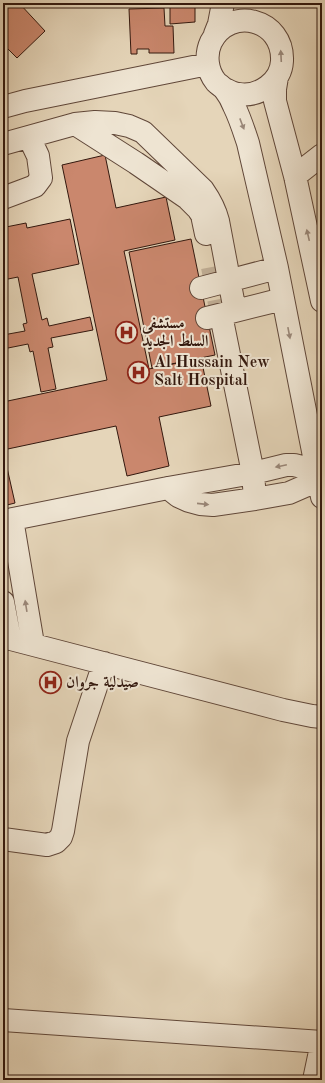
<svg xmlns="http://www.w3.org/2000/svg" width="325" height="1083" font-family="'Old Standard TT',Amiri,serif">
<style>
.building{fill:#ca876d;stroke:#33180e}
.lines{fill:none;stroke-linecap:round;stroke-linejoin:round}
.minor-tunnel{stroke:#c1af97;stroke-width:22;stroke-dasharray:22 11;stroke-linecap:butt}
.minor-casing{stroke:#604739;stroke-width:24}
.minor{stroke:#eee4d2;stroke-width:22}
.oneway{fill:#9a887a}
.labels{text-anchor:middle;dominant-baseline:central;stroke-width:4;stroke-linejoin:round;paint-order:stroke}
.poi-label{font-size:16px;font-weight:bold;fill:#33180e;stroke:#eee4d2;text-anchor:start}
</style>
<rect width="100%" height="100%" fill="#e5d5b9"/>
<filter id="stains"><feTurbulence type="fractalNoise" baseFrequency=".005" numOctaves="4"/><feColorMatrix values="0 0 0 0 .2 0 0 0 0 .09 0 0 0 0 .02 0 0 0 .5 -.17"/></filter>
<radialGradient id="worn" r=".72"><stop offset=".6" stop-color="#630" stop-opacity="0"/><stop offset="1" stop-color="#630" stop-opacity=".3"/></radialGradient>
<path class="building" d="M7 3H19L45 31 17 58 3 44V7Z
M170 5H195V22L170 24Z
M164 8 165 26H173L174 53H149V49H137V54H131L129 9Z
M105 155 116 208 166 197 175 240 124 251 149 369 201 358 211 406 159 417 169 466 127 476 116 426 3 450 15 503 3 506V402L107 380 62 165Z
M70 219 79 264 32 274 42 320 47 318 49 326 90 317 93 330 51 338 53 347 48 348 56 389 41 392 33 351 30 352 28 344 3 349V335L25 331 23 324 27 323 18 277 3 280V234L7 233 6 227 26 223 27 228Z
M191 239 215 355 152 368 129 252Z"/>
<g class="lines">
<path class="minor-tunnel" d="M212 267 223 325"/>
<defs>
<path id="minor" d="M215 34 219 24 223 3
M277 77 275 89V101L295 176 322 301
M225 89C229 91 234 94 239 94 259 97 281 82 282 61 284 19 230 5 211 42 205 55 207 71 216 82 219 85 223 87 225 90 229 95 232 101 234 106 240 118 244 131 248 143L277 268 322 497
M3 107 25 101 208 64
M75 124 136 163 187 198 198 209 202 215 206 234
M3 144 75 124 95 122 115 123 129 126 143 132 203 190C210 200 215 209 218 221L235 311
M295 176 322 155
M3 198 35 186 41 178 38 156 29 137
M201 288 277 268
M207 318 283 299
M223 325 253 473 255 499
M168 488 178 496 189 501 200 504 213 505 255 499 289 493 305 486 317 474 322 473
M12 519 33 644
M3 521 168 488 253 473 286 465H294L302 467 310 470 317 474
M3 602 10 639
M3 637 283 710 312 716 322 717
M3 839 47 845 56 842 61 837 63 831 78 741 104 663
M3 1020 322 1042
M314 1080 322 1042"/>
</defs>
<use href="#minor" class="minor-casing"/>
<use href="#minor" class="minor"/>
</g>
<defs><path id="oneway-solid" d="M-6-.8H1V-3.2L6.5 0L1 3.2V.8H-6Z"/></defs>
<g class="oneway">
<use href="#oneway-solid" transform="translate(281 56) rotate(-93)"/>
<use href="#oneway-solid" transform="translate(242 124) rotate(69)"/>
<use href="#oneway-solid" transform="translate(308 235) rotate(-103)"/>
<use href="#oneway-solid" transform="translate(289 333) rotate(79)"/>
<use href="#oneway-solid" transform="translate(281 466) rotate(168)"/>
<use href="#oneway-solid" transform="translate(203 504) rotate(6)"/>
<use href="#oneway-solid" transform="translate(26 606) rotate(-99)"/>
</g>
<defs>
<symbol id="hospital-ring" viewBox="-11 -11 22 22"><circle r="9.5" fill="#eee4d2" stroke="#8f2418" stroke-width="1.5"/><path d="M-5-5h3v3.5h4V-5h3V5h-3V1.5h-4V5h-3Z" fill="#8f2418"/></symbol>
</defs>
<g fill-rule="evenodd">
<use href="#hospital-ring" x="114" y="320" width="25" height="25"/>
<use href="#hospital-ring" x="126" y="360" width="25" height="25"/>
<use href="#hospital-ring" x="38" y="670" width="25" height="25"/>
</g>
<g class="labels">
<g class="poi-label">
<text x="142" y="324">مستشفى<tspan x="142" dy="18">السلط الجديد</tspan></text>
<text x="154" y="363">Al Hussain New<tspan x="154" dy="18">Salt Hospital</tspan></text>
<text x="66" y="683">صيدلية جروان</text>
</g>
</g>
<rect width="325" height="1083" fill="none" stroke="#e5d5b9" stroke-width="16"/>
<rect x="4" y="4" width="317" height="1075" fill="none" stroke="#33180e" stroke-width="2"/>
<rect x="8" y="8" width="309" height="1067" fill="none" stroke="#33180e"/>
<rect width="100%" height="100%" filter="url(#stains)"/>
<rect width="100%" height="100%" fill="url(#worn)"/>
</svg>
